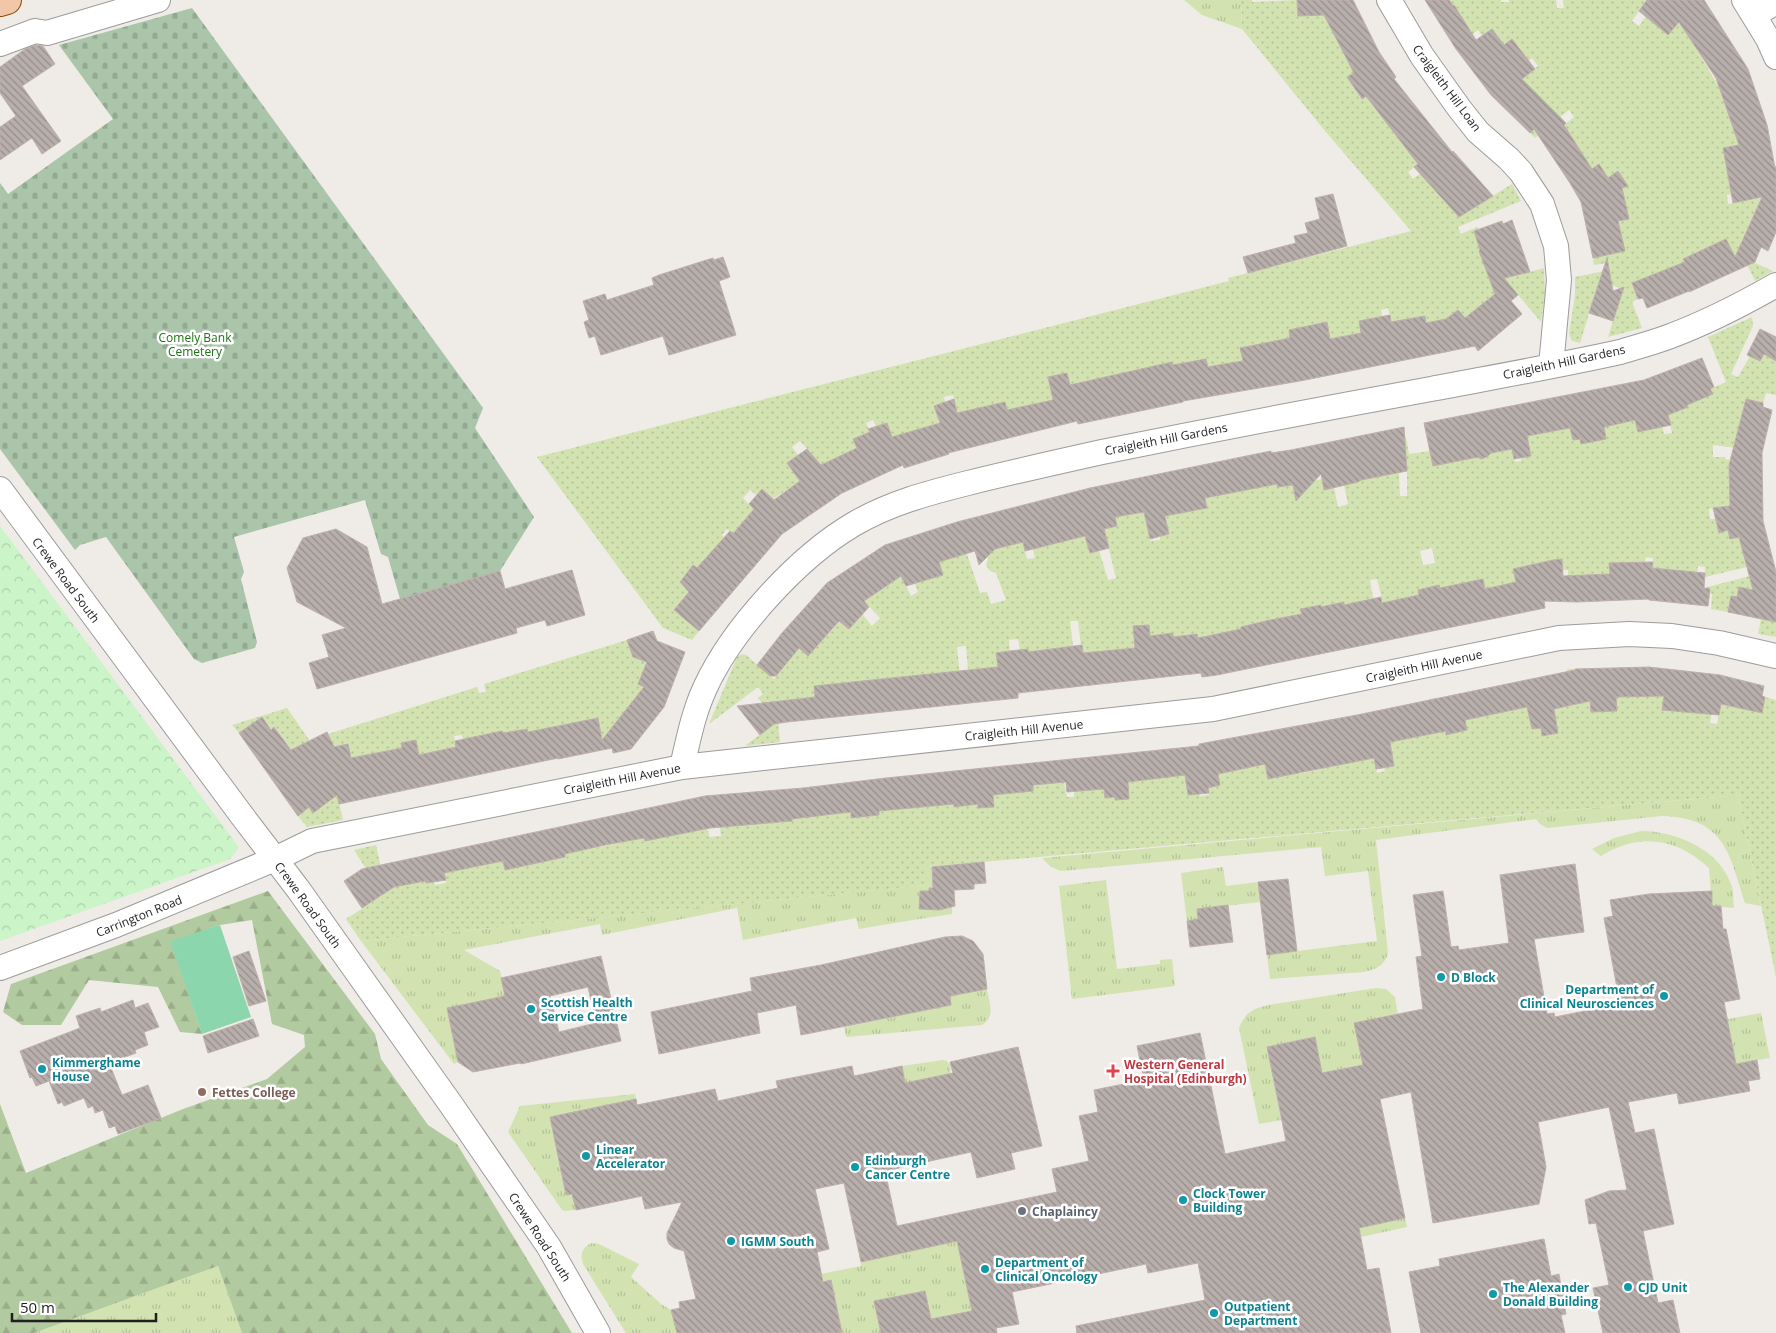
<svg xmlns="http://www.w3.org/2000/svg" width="1776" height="1333" font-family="'Open Sans',sans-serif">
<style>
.grass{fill:url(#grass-tufts)}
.forest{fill:url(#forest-firs)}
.cemetery{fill:url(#cemetery-stones)}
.park{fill:url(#park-crowns)}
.garden{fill:url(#garden-dots);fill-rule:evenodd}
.pitch{fill:#8cd6ae}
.building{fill:url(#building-back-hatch);stroke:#bfb0aa;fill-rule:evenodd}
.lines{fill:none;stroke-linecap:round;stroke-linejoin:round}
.minor-casing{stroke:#9c9c9c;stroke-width:26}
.major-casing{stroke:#8a4f0f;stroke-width:30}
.minor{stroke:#fff;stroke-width:24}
.major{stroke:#f2c7a7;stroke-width:28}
.culture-dot{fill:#0f9aa8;stroke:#fff;stroke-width:2}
.health-dot{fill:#e0444e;stroke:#fff;stroke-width:2}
.education-dot{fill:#8d6e63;stroke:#fff;stroke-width:2}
.worship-dot{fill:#6b7280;stroke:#fff;stroke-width:2}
.labels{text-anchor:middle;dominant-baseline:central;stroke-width:5;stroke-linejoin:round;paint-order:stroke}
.street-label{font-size:12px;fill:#1f1f1f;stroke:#fff}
.park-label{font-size:12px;fill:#1d7317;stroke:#fff}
.culture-label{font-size:12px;font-weight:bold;fill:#0d838f;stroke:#fff;text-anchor:start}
.health-label{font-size:12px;font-weight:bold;fill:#be3a42;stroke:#fff;text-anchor:start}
.education-label{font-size:12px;font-weight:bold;fill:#785e54;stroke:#fff;text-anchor:start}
.worship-label{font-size:12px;font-weight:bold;fill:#5b616d;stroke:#fff;text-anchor:start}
</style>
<defs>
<pattern id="grass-tufts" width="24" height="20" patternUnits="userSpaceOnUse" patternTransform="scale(1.25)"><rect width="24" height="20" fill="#d2e3b1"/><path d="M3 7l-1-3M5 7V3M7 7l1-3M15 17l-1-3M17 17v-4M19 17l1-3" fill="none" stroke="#b4c298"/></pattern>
<pattern id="forest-firs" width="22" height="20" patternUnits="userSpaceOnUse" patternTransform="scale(1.25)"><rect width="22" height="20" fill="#b2ca9f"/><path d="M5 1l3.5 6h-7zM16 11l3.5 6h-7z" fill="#99ad88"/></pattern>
<pattern id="cemetery-stones" width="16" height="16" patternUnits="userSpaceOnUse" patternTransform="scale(1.25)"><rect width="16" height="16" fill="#aac5aa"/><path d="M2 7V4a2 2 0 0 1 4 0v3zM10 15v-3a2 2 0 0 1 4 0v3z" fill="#92a992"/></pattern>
<pattern id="park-crowns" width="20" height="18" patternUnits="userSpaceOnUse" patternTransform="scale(1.25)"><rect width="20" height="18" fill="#cbf4c8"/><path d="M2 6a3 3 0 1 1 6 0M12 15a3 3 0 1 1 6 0" fill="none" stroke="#aed1ab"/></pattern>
<pattern id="garden-dots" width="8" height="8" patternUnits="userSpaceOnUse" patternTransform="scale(1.25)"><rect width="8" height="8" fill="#d2e3b1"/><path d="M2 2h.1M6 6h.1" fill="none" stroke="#b4c298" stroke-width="1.8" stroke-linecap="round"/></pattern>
<pattern id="building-back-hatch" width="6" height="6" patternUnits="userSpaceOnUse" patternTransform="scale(1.25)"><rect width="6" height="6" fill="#b8afac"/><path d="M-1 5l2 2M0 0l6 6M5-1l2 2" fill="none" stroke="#958e8b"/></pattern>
</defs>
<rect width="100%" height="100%" fill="#efebe6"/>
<path class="grass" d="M1184 0H1241L1242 29 1202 15Z
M1738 795 1761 906 1745 903C1729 853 1725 818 1662 816L1547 828 1540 824 1536 819 1376 840 1388 953C1384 966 1377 969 1364 972L1270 979 1267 955 1377 941 1368 871 1325 876 1321 847 1061 871 1051 867 1042 858Z
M1641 831C1675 831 1719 849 1731 884 1734 891 1733 900 1734 908L1712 906 1709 868C1677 838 1639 832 1601 856L1592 849 1614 838Z
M925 867H932L933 888 929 891 920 892 919 909 939 910 952 907V914L913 920 859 929 856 918 743 940 737 908 602 935 600 924 464 950 500 971 513 1029 454 1064 361 941 926 885Z
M1223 867 1226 886 1258 882 1261 902 1197 909 1198 919 1187 921 1181 873Z
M1106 880 1117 969 1160 964V960L1172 959 1175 986 1072 999 1059 886Z
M1376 988 1386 989 1395 997 1405 1056 1331 1071V1124L1315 1038 1267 1047 1281 1120 1259 1124 1239 1028C1245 1013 1253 1008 1269 1005Z
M987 989C989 1002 996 1017 982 1025L846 1037 844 1027 951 1005 950 996Z
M1761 1013 1770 1058 1736 1064 1728 1019Z
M943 1060 947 1061 950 1065 953 1108 905 1083 902 1066Z
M635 1094 636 1099 550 1117 566 1195 572 1194 576 1210 565 1211 562 1210 508 1132 520 1106Z
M1405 1218 1407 1227 1361 1237 1359 1228Z
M957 1241 972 1311 931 1319 925 1291 875 1302 881 1333H842L831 1280 823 1282 821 1274 861 1266V1262Z
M592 1243 599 1244 639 1264 631 1277 661 1304 671 1310 677 1333H626L583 1264C580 1254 582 1247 592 1243Z
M218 1266 242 1333H34Z"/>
<path class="forest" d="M268 891 375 1034 381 1059 428 1125 457 1144 572 1333H242L218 1266 34 1333H0V1104L26 1173 183 1109 267 1079 305 1047 304 1035 272 1024 252 920 220 925 171 942 202 1034 180 1032 158 987 89 980 61 1025H22L3 1012 11 984Z"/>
<path class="cemetery" d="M192 8 483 408 475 428 534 517 500 571 400 599 388 557 381 554 365 500 234 537 244 572 241 579 257 642 255 648 202 663 194 659 106 537 80 545 75 550 0 449V183L8 194 113 119 59 45Z"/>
<path class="park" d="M0 526 238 846V849L230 859 0 941Z"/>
<path class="garden" d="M1241 0H1252V2L1297 0 1298 16H1307L1321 9 1346 58 1364 67 1347 77 1361 99 1378 89 1398 100 1380 114 1408 150 1445 144 1408 172 1413 179 1430 166 1435 190 1459 217 1512 184 1521 201 1458 227 1461 234 1477 227 1478 229 1485 227 1488 234 1481 251 1487 272 1511 264 1515 276 1544 268 1545 293 1541 322 1508 283 1465 318 1458 310 1450 316 1475 346 1463 348 1449 335 1451 351 1444 353 1438 321 1426 323 1425 316 1393 330 1388 308 1381 310 1384 329 1374 318 1359 321 1361 333 1330 339 1327 322 1312 325 1316 344 1267 343 1241 348 1243 361 1208 368 1206 359 1182 364 1174 371 1172 362 1160 364 1162 373 1146 377 1143 368 1130 371 1131 380 1071 392 1067 373 1048 378 1053 400 1007 410 1005 402 957 413 953 395 944 397 945 402 934 406 939 423 895 437H891L887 423 880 426 882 439 873 420 866 423 874 441 869 443 865 434 854 439 857 448 831 460 845 491 800 441 792 447 798 455 788 463 800 481 773 499 762 489 756 495 750 490 743 498 757 512 733 534 727 529 722 535 727 540 724 560 712 551 700 570 693 565 680 581 689 592 674 610 699 631 692 640 663 628 537 457 1229 281 1228 278 1411 231 1325 131 1242 29Z
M1449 0H1501V2H1509V0H1556L1557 8H1564L1563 0H1645L1646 1 1632 21 1639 26 1653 7 1660 5 1649 19 1668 35 1684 15 1686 32 1718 85 1733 129 1768 128 1770 139 1723 148 1726 167 1747 191 1727 195 1728 204 1761 198 1741 242 1736 259 1726 239 1684 259 1690 274 1632 283 1638 299 1632 302 1642 328 1608 337 1623 289 1599 281 1580 343 1572 341 1569 334 1575 295V277L1609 270 1607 263 1594 265 1593 258 1624 251 1618 221 1628 219 1603 195 1627 186 1618 171 1608 178 1599 164 1592 169 1564 125 1574 117 1569 110 1535 138 1530 133 1553 110 1522 79 1538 66 1532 58 1529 61 1512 39 1500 48 1498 37 1492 29 1482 36 1478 30 1455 47 1450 39 1468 28 1454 5 1436 17Z
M1744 258 1773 271 1755 281Z
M1752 317 1753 326 1731 374 1738 377 1750 356 1760 361 1764 354 1775 360 1776 358V395L1766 393 1763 403 1746 399 1736 439 1752 450 1713 445V457H1725L1726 460 1729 459 1730 506 1709 509 1710 519H1716L1719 533 1728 530 1730 539 1739 537 1747 567 1705 577V567L1698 566 1697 573 1652 569 1653 558 1646 557 1645 562H1642V573L1609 564 1610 574 1568 576V570H1563L1562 560H1553L1513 569 1516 582 1493 587 1496 600 1488 602 1483 579 1437 589 1428 588 1418 590 1421 605 1395 610 1393 600 1383 603 1377 579 1370 580 1373 598 1361 601 1363 612 1346 615 1344 602 1328 637 1321 605 1301 609 1303 624H1253L1241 627 1242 636 1223 633 1204 636 1205 643H1198L1197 634 1184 635V642L1174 643 1173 633 1150 636 1149 625 1133 626 1135 648 1090 653 1093 685 1086 686 1078 621H1070L1074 654 1064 647 1054 648V657L1049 650 1039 651 1029 659 1028 649 1020 650 1018 639 1009 640 1011 665 996 653 998 667 968 671 966 646 957 647 963 704 956 705 952 672 906 677 910 710 895 711 891 678 814 686 815 697 776 701 764 705 758 698 763 694 758 687 709 724 737 657 742 654 746 655 774 679 796 652 780 638 783 634 808 656 839 621 849 629 859 618 854 604 872 626 880 618 864 601 901 576 911 596 918 592 915 584 942 575 939 562 967 554 980 593 987 592 991 604 1006 600 996 573 990 571 986 565 989 555 987 551 1023 542 1027 559 1035 558 1026 520 1039 537 1042 547 1079 538 1077 528 1099 550 1108 580 1116 578 1104 529 1117 526 1115 517 1145 511 1150 541 1160 540V536L1169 534 1166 516C1184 512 1198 500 1216 496L1213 477 1226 494 1277 484 1278 487 1293 485 1299 494 1304 493 1307 489 1306 482 1322 479 1334 487 1338 507 1348 504 1336 447 1351 481C1360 485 1367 474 1373 468L1375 477 1399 473 1400 496H1407V470L1401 439 1406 437 1409 454 1430 451 1477 456 1481 459 1487 458 1498 442 1499 452 1512 449 1515 462 1521 461V458L1531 455 1529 442 1518 444 1517 438 1570 428 1573 440 1580 439 1581 444 1606 439 1602 418 1635 420 1638 432 1658 428V406L1664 434 1672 433 1661 382 1674 413 1688 407 1685 399 1712 394 1710 389 1726 382 1708 337ZM1432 548 1435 563 1423 565 1420 551Z
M1761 573 1776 594 1739 587 1735 606 1729 605 1728 612 1711 609 1712 594 1710 593V589L1704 588Z
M1761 619 1776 622V637L1758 634Z
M656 638 651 651 637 658 647 662 638 684 649 688 604 749 598 718 552 727 558 759 543 761 537 734 529 735 527 729 520 730 521 737 463 740 462 735 454 736 456 747 419 755 416 740 401 743 407 775 396 759 393 750 361 756 353 768 348 744 338 746 342 763 336 789 343 820 307 827 298 816 309 807 313 812 308 754 332 742 328 734 477 687 479 693 486 692 484 684 627 640 629 647Z
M1567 669H1575V685L1590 697 1591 712 1617 711 1616 697 1665 681 1663 710 1716 685 1710 723 1717 724 1721 704 1761 713 1765 697 1776 700V977L1738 795 926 867 927 885 361 941 346 919 383 895 354 850 376 845 385 885 394 887 402 886V882L424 877 426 883 434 882 435 885 446 883 444 873 459 870 467 847 472 868 498 862V840L505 870 565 857V854L644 838 645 841 708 828 709 837 721 836 720 827 777 806 779 823 792 821 791 810 820 816 846 813 850 803 851 818 879 815 878 801 890 810 954 804 955 807 978 804 979 808 994 807 993 795 1033 791 1030 763H1036L1038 784 1064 782 1067 797H1074L1075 759 1078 791 1091 790 1104 784 1105 798 1115 797V800L1129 799 1128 781 1185 775 1188 794 1199 793 1200 796 1209 795 1208 788 1220 785 1218 774 1250 767 1244 736 1259 733 1268 779 1289 775 1287 763 1296 761 1299 774 1323 769 1321 758 1329 757 1331 767 1348 763 1371 744 1377 773 1385 771 1384 768 1394 766 1390 742 1436 733 1429 699 1436 698 1447 735 1467 730 1465 720 1527 707 1532 729 1541 728 1542 736 1558 733 1554 709 1574 705Z
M287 708 310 741 292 750 275 727 271 729 262 717 239 733 232 725Z
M777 713 780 742 745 746 766 730Z"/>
<path class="pitch" d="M220 925 251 1017 202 1034 170 941Z"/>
<path class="building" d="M1297 0H1353L1379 52 1396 77 1394 79 1452 152 1453 151 1493 196 1459 217 1414 167 1418 164 1366 96 1362 99 1347 77 1354 73 1324 15 1298 16Z
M1425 0H1449L1453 6 1454 5 1476 40 1492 29 1504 45 1512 39 1535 69 1522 79 1566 123 1564 125 1592 169 1599 164 1608 178 1618 171 1628 186 1622 188 1629 219 1618 221 1625 251 1593 258 1581 202 1570 183 1534 129 1530 133 1491 95 1456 49Z
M1647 0H1704L1748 69 1767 125 1775 168 1776 166V232L1768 251 1761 247 1755 262 1689 292V291L1647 308 1643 298 1638 299 1632 283 1685 262 1683 259 1726 239 1735 257 1762 197 1733 203 1723 148 1739 145 1716 78 1679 22 1668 35 1639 11Z
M36 45 43 46 55 64 22 86 61 141 42 154 32 138 0 160V127L16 116 0 93V67L25 49Z
M1333 194 1347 246 1248 273 1243 257 1296 243 1294 236 1308 233 1305 223 1320 219 1315 198Z
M1512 220 1530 272 1504 278 1518 295 1511 301 1522 314 1478 351 1475 346 1300 381 1183 401V402L1078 424 1077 421 948 453 949 454 904 468 903 465 842 493 782 534 699 631 674 610 689 592 680 582 693 565 697 568 730 531 733 534 754 509 749 504 762 489 774 500 800 481 787 463 807 449 821 465 857 448 853 439 870 432 868 429 887 423 892 437 940 423 934 406 954 399 957 413 1005 402 1007 410 1053 400 1048 377 1067 373 1070 385 1172 362 1173 365 1206 359 1208 367 1224 364 1243 361 1240 348 1290 338 1289 330 1327 322 1330 339 1361 333 1359 321 1390 315 1391 322 1425 316 1426 323 1446 319 1458 310 1465 318 1495 294 1479 251 1480 250 1474 231 1502 221 1503 224Z
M723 257 730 277 719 281 736 335 669 355 663 336 601 355 595 336 589 338 584 322 589 320 583 301 605 294 607 300 654 285 652 278 659 275 713 258 714 260Z
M1607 258 1613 291 1624 287 1613 321 1589 313Z
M1760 329 1776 337V361L1764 354 1760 361 1747 355Z
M1702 358 1714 387 1710 389 1713 394 1687 405 1688 407 1668 415 1671 425 1638 432 1635 420 1604 427 1606 439 1581 444 1580 439 1573 440 1570 428 1527 436 1531 456 1514 459 1512 449 1491 453 1487 457 1481 459 1478 457 1433 466 1424 423 1644 380Z
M1746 399 1763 403V407L1772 410 1762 453 1763 521 1776 572V622L1728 612 1731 596 1737 597 1739 587 1753 590 1739 537 1730 539 1728 530 1719 533 1713 508 1730 506 1729 465Z
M1404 427 1407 471 1361 480 1358 482 1324 490 1321 474 1296 501 1293 485 1278 487 1277 484 1205 498 1207 508 1165 516 1169 534 1150 539 1144 512 1115 517 1117 526 1104 529 1109 548 1090 553 1085 536 1025 551 1023 542 995 549 979 565 975 551 939 562 943 575 906 586 901 576 864 601 869 607 849 629 839 621 808 656 799 648 776 676H770L757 665 782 633 827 583 885 545 957 522 1090 488 1271 451V453L1291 450Z
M336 529 367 547 382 604 500 571 505 589 572 570 585 615 547 626 545 620 516 628 517 633 317 689 309 663 329 657 322 635 346 628 297 602 287 568 303 538Z
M1562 559 1563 576 1610 574 1609 563 1653 562 1652 568 1705 573 1704 588 1710 589 1708 606 1649 600V599L1577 602 1544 601 1545 608 1217 675 1202 677 1201 673 1018 693V698L787 722 774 724 760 735 737 706 815 697 814 686 998 667 996 653 1010 651 1028 649V652L1082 645 1083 653 1135 648 1133 626 1149 625 1150 636 1173 633V637L1197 634 1198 638 1241 629V627L1270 620 1302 614 1300 609 1321 605V607L1344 602V605L1381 597 1382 603 1419 595 1418 590 1439 585 1440 588 1483 579 1485 589 1516 582 1513 569 1553 560Z
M653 631 657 641 685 652 664 707 631 749 613 753 612 748 558 759V758L339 804 337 795 313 813 309 807 298 816 239 733 262 717 271 730 274 727 291 750 327 732 334 747 348 744 351 758 402 748 401 743 416 740 419 755 456 747 455 741 502 731 503 733 527 729 528 732 598 718 602 740 644 687 638 684 647 662 633 657 627 640Z
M1649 667 1720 675 1764 686 1762 696 1765 697 1762 713 1721 704 1719 715 1662 710 1664 696 1616 697 1617 711 1591 712 1590 701 1554 709 1558 733 1542 736 1541 728 1532 729 1527 707 1465 720 1467 730 1446 735V731L1390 742 1394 766 1376 769 1374 758 1268 779 1265 764 1218 774 1220 785 1208 788 1209 793 1188 795 1185 775 1128 782 1129 799 1115 800V797L1105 798 1104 789 1067 792 1066 782 1033 785V791L993 795 994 807 978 808V804L954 807V804L879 811V815L851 818V812L792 819V821L710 828 645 841 644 838 605 845 565 854V857L505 870 503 861 444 873 446 880 426 883 425 881 394 887 362 908 344 881 362 869 705 796 803 788 886 778 1199 746V744L1357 715 1575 670V669Z
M984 862 986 883 974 884V889L954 890 955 906 939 910 919 909 920 891H929V888H933L932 867Z
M1575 864 1584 932 1534 939 1547 1014 1554 1013 1555 1017 1620 1004 1604 918 1613 916 1610 900 1649 894 1712 891V906H1721L1723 929H1726L1740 999 1724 1002 1736 1064 1757 1060 1760 1079 1748 1081 1750 1091 1679 1104 1677 1093 1628 1102 1635 1133 1654 1129 1674 1224 1643 1231 1658 1303 1673 1300 1680 1333H1603L1593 1288 1609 1285 1596 1223 1589 1224 1585 1200 1609 1191 1627 1190 1609 1107 1538 1122 1546 1167 1539 1204 1433 1223 1411 1092 1380 1099 1405 1218 1359 1228 1367 1270 1379 1268 1391 1333H1077L1076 1326 1205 1300 1198 1263 1148 1273 1146 1264 1012 1292 1019 1324 996 1328 997 1333H881L874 1301 925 1291 931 1319 972 1311 957 1241 861 1262 844 1183 815 1189 829 1249 817 1252 823 1282 831 1280 842 1333H677L671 1310 680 1308 679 1302 696 1299 684 1251 674 1248 669 1244 667 1239V1233L682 1202 645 1209 642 1196 576 1210 572 1194 566 1195 550 1117 636 1099 637 1105 715 1089 718 1101 778 1088 776 1081 852 1066 854 1076 902 1066 905 1083 953 1073 950 1062 1018 1047 1042 1146 1011 1153 1015 1169 977 1178 971 1152 885 1171 897 1226 1057 1192 1052 1169 1089 1161 1079 1116 1098 1112 1094 1090 1144 1080 1137 1046 1200 1033 1225 1154 1286 1141 1267 1047 1315 1037 1322 1073 1363 1065 1354 1023 1423 1009 1416 957 1422 956 1413 895 1443 891 1451 947 1458 946 1459 950 1509 943 1500 875Z
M1288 879 1297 951 1267 955 1258 882Z
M1228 905 1233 942 1190 947 1187 921 1198 919 1197 909Z
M962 936 973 941 983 954 987 989 950 996 951 1005 801 1035 796 1005 757 1013 760 1033 659 1054 651 1012 752 991 750 978 821 965 945 937Z
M249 951 266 1001 249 1006 233 957Z
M601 956 621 1041 521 1064 520 1063 473 1072 458 1062 447 1008 505 996 501 978ZM588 987 596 1023 559 1032 550 996Z
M133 1000 135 1008 148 1003 159 1027 144 1032 148 1045 135 1050 136 1053 109 1063 122 1095 148 1085 161 1118 118 1134 115 1126 109 1128 103 1110 95 1113 93 1106 88 1108 84 1098 64 1106 62 1102 58 1104 49 1081 36 1086 32 1077 30 1078 20 1051 80 1028 76 1016 100 1008 101 1012Z
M253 1019 259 1036 208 1053 203 1036Z
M1544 1239 1551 1276 1559 1274 1561 1286 1571 1284 1574 1302 1564 1304 1566 1314 1561 1315 1565 1333H1421L1409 1272 1440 1266 1439 1259Z"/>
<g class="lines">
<defs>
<path id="minor" d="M1389 0 1422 56 1459 108 1478 132 1509 159 1521 172 1542 204 1556 246 1559 280 1551 366
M1744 0 1768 39 1776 57
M1755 15 1776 2
M0 44 35 31 47 33 158 0
M0 489 243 817 298 889 452 1106 549 1247 598 1333
M682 767C688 741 693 714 705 688 732 629 798 557 854 524 890 503 928 493 968 483 1012 472 1057 462 1102 452 1211 430 1321 409 1431 389 1494 377 1557 366 1620 352 1636 347 1652 343 1668 337 1706 323 1741 305 1776 285
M0 968 116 925 275 859 312 841 682 767 1213 709 1559 638 1629 634 1672 636 1719 643 1776 656"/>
<path id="major" d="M0 2 7 0"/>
</defs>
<use href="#minor" class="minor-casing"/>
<use href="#major" class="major-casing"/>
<use href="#minor" class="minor"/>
<use href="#major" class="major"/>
</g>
<g class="culture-dot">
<circle cx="1441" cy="977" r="5"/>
<circle cx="1664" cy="996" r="5"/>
<circle cx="531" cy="1009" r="5"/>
<circle cx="42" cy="1069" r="5"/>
<circle cx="586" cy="1156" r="5"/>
<circle cx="855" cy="1167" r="5"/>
<circle cx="1183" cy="1200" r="5"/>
<circle cx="731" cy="1241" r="5"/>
<circle cx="985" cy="1269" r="5"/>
<circle cx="1628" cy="1287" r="5"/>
<circle cx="1493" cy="1294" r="5"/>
<circle cx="1214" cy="1313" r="5"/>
</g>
<path class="health-dot" d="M1110.5 1063.5h5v5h5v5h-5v5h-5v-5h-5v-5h5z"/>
<circle class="education-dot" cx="202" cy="1092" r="5"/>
<circle class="worship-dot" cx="1022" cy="1211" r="5"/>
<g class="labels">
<g class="street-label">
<text transform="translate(1447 88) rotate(53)">Craigleith Hill Loan</text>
<text transform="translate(1564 362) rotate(-12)">Craigleith Hill Gardens</text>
<text transform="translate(1166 439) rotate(-11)">Craigleith Hill Gardens</text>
<text transform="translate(66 580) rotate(53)">Crewe Road South</text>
<text transform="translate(1424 666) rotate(-12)">Craigleith Hill Avenue</text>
<text transform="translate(1024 730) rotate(-6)">Craigleith Hill Avenue</text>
<text transform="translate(622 779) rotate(-11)">Craigleith Hill Avenue</text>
<text transform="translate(308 905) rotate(54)">Crewe Road South</text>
<text transform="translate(139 916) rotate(-22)">Carrington Road</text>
<text transform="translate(540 1237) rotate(57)">Crewe Road South</text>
</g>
<g class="park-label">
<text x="195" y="337">Comely Bank<tspan x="195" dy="14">Cemetery</tspan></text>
</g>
<g class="culture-label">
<text x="1451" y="977">D Block</text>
<text x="1654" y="989" text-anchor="end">Department of<tspan x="1654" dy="14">Clinical Neurosciences</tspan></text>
<text x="541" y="1002">Scottish Health<tspan x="541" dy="14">Service Centre</tspan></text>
<text x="52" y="1062">Kimmerghame<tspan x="52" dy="14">House</tspan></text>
<text x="596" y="1149">Linear<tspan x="596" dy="14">Accelerator</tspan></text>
<text x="865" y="1160">Edinburgh<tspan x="865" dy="14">Cancer Centre</tspan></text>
<text x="1193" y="1193">Clock Tower<tspan x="1193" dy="14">Building</tspan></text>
<text x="741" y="1241">IGMM South</text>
<text x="995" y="1262">Department of<tspan x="995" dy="14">Clinical Oncology</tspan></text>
<text x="1503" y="1287">The Alexander<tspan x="1503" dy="14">Donald Building</tspan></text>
<text x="1638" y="1287">CJD Unit</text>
<text x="1224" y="1306">Outpatient<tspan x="1224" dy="14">Department</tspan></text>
</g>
<g class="health-label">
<text x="1124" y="1064">Western General<tspan x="1124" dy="14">Hospital (Edinburgh)</tspan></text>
</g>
<g class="education-label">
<text x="212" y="1092">Fettes College</text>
</g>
<g class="worship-label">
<text x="1032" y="1211">Chaplaincy</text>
</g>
</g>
<path d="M12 1313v8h144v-8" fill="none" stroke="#1f1f1f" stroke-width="2.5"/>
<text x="20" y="1313" font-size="15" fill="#1f1f1f" stroke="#ffffff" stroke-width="4" paint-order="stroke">50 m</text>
</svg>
